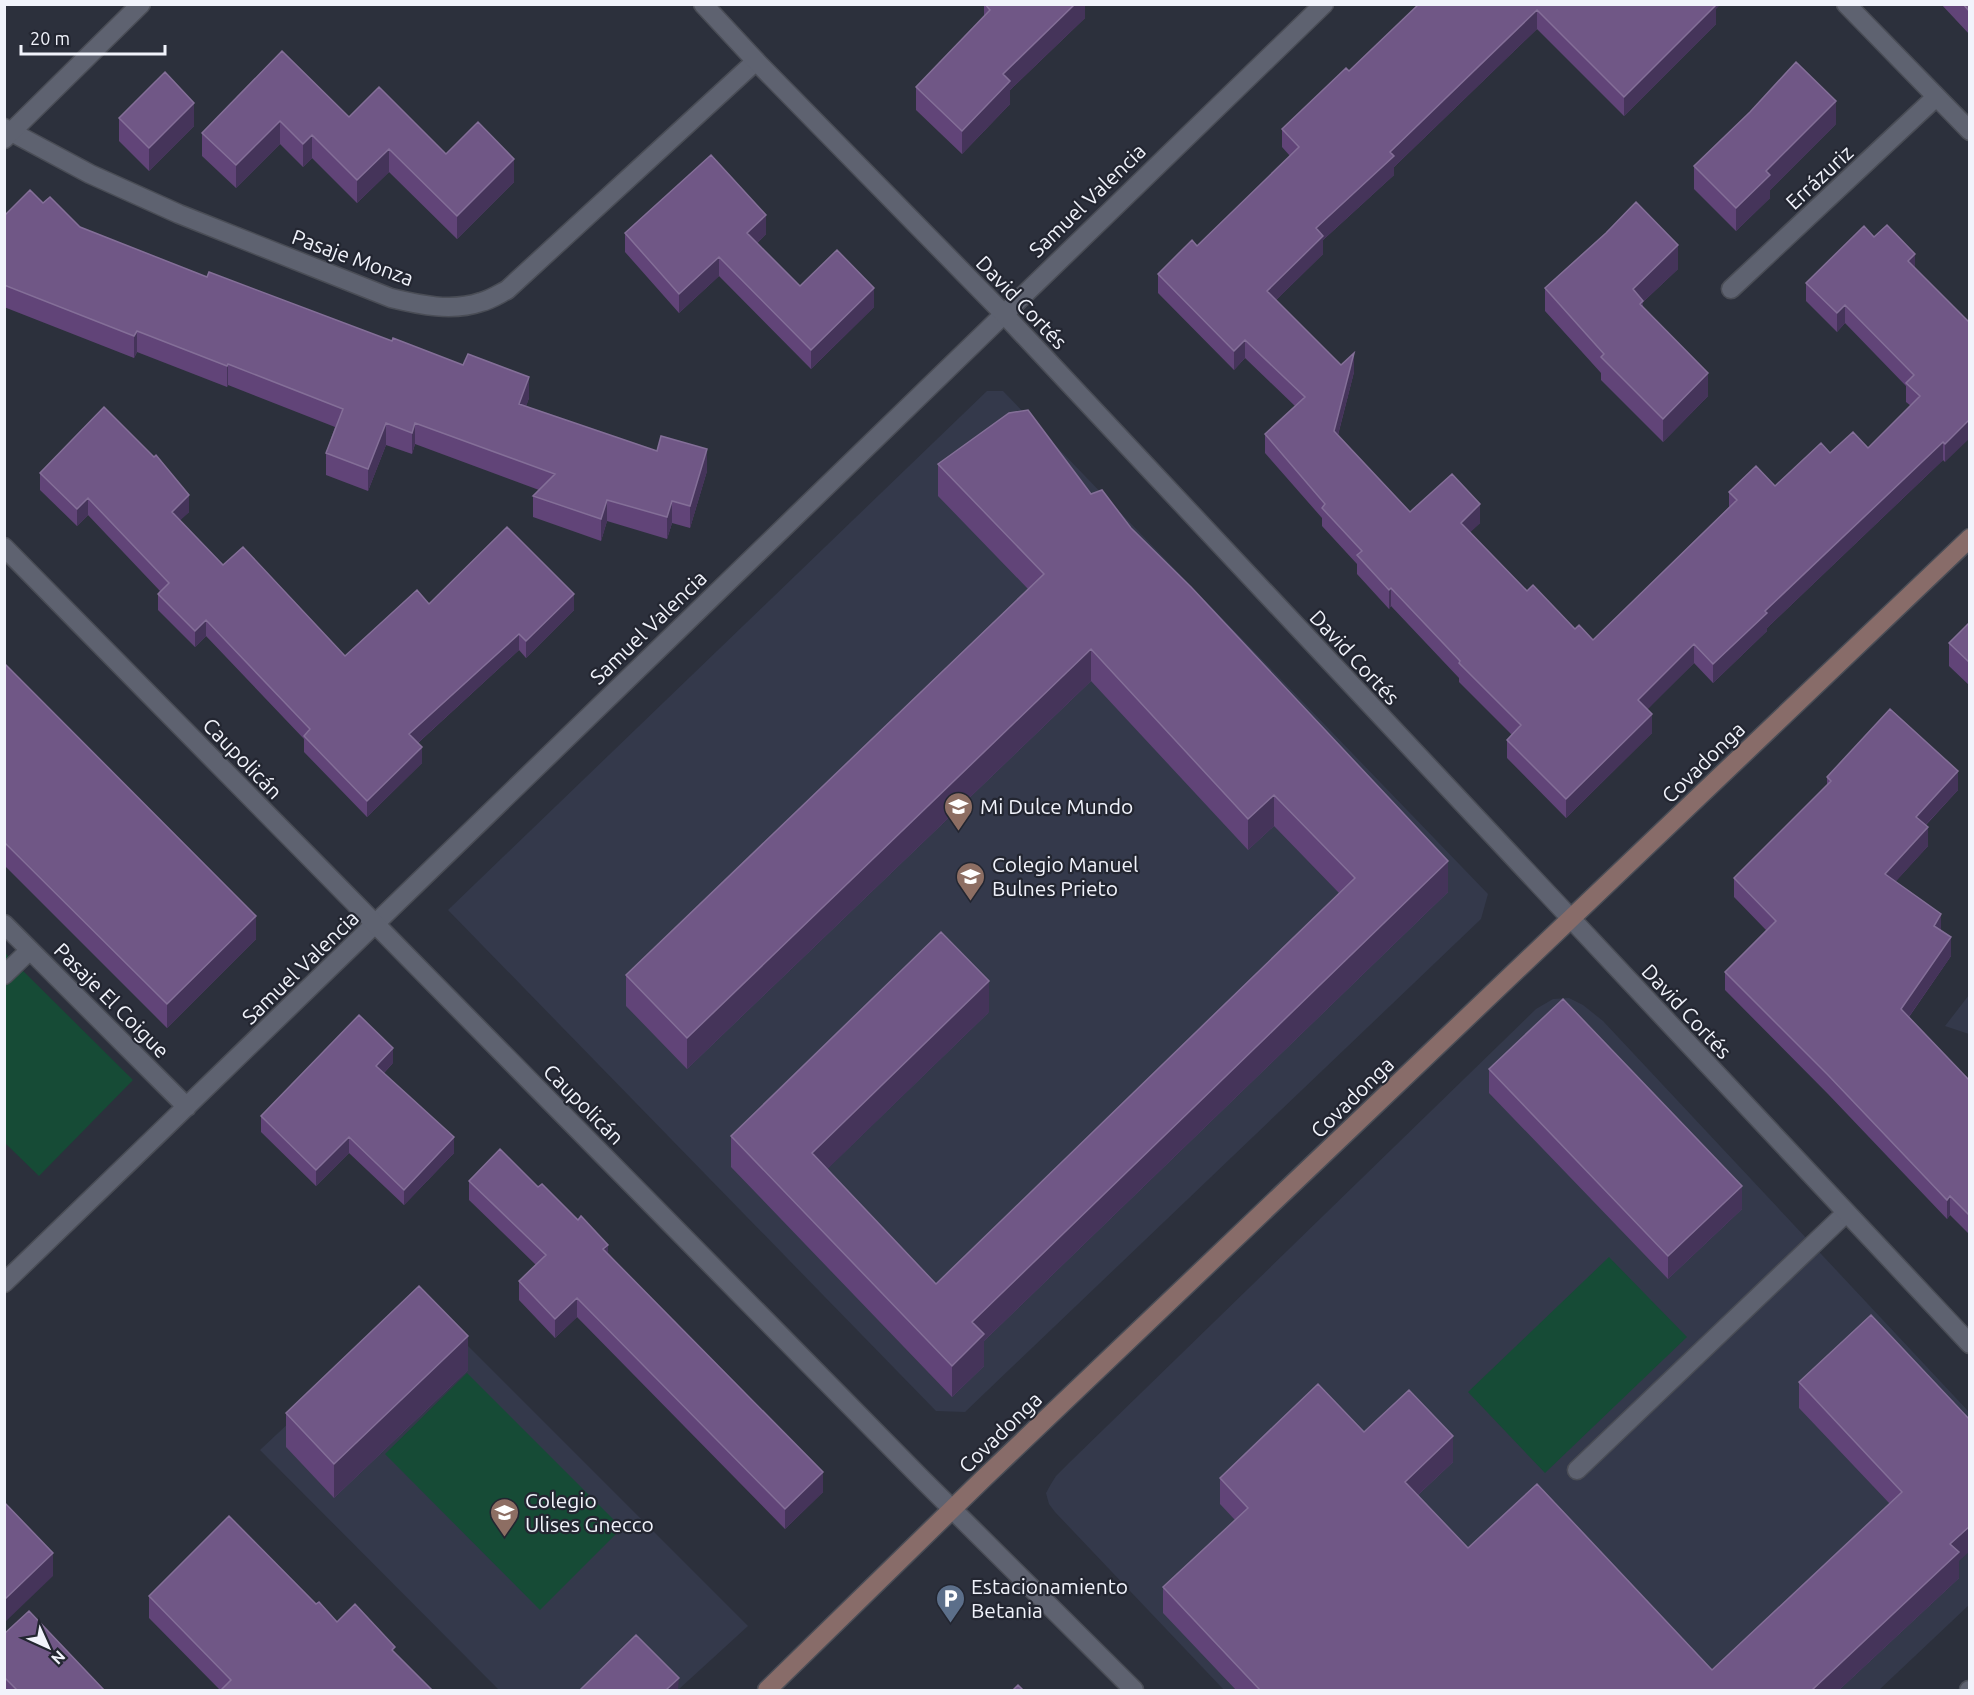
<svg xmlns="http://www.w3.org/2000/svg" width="1974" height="1695" font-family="Ubuntu,sans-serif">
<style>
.built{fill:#34394b}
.green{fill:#164b36}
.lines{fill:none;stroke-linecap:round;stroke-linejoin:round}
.service-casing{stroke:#4a4d56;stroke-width:21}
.minor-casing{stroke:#4a4d56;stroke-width:21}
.tertiary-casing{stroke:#4a4d56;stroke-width:21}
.secondary-casing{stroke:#4a4d56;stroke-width:21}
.service{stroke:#5e6270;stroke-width:18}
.minor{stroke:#5e6270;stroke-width:18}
.tertiary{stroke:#5e6270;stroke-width:18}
.secondary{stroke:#886c69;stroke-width:18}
.wall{fill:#614478}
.shaded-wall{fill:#45345a}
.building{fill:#705786;stroke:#846f98;stroke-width:1.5}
.labels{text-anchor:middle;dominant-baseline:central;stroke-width:4.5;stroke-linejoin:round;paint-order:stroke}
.street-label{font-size:21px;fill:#f1f3fb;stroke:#232631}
.poi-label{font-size:21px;fill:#f1f3fb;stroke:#232631;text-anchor:start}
</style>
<rect width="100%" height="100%" fill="#2c303c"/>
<path class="built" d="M987 391H1003L1488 894 1481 919 965 1412 936 1411 448 910Z
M1969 995V1034L1945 1026Z
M1569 998 1583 1005 1603 1021 1969 1412V1605L1879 1690H1224L1055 1512 1049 1504 1046 1493 1051 1484 1056 1476 1069 1463 1536 1009 1553 999Z
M421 1299 748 1626 678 1690H499L260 1450Z"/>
<path class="green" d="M4 952 133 1080 39 1176 5 1143Z
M1609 1257 1687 1337 1545 1473 1468 1392Z
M467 1373 622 1528 540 1610 385 1454Z"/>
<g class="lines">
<defs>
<path id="service" d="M1577 1470 1846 1213"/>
<path id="minor" d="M1846 4 1970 131
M4 128 90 174 179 214 391 298C420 305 452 312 481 302 490 300 499 294 507 290L756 61
M1731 289 1936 97
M4 924 187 1107
M4 975 30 950
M4 1283C445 858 881 428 1324 4
M1969 1690H1970"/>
<path id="tertiary" d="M703 4 756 61 1002 312 1970 1344
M4 139 141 4
M4 547 921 1478 1134 1690"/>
<path id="secondary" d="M767 1690 983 1479 1970 538"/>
</defs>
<use href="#service" class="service-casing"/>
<use href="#minor" class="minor-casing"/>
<use href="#tertiary" class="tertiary-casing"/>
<use href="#secondary" class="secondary-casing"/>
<use href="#service" class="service"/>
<use href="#minor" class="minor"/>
<use href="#tertiary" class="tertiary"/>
<use href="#secondary" class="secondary"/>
</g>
<path class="wall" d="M984 4H1085V18L1010 90V104L962 154 916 110V87L984 17Z
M1419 4 1716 9V24L1624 116 1537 29 1394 167V175L1323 240V254L1276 300 1341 365 1354 372 1338 435 1410 512 1480 523 1470 532 1527 591 1575 629 1593 640 1729 507V492L1775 486 1830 453 1868 448 1911 406 1906 402V386L1845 323 1837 332 1806 301V283L1874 237 1915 268 1970 323 1945 462 1943 460 1767 628V631L1713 683 1694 663 1647 709 1652 733 1566 818 1507 758V740L1512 735 1459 682V678L1391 606 1389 609 1357 574V564L1322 526V518L1265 453V434L1295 406 1245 358 1234 370 1158 293V274L1197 246 1290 156 1282 147V129L1349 71Z
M1941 4H1970V35Z
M282 51 349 117 446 154 514 182 457 239 389 172 357 203 312 158 303 167 280 144 236 188 202 156V133Z
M119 118 194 126 149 171 119 141Z
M1836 124 1770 190V198L1736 231 1694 189V166Z
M43 203 80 227 207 277 529 398 526 406 707 471 690 528 672 523 667 539 607 521 601 541 533 517V496L539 490 415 444 412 454 386 445 368 491 326 475V453L335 427 228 385 227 387 137 352 134 358 4 307V216Z
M625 233 766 234 757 243 800 286 874 307 811 369 719 276 679 313 625 252Z
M1678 269 1643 302V307L1708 396 1663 442 1601 380V373L1545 311V288Z
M938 464 1091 494 1131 528 1448 892 984 1341V1366L952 1397 731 1167V1136L989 1012 827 1169 936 1284 1339 893 1274 826 1248 850 1091 681 687 1069 626 1006V975L1028 589 938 496Z
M40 473 189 512 180 520 223 565 345 656 429 604 574 610 526 658 519 650 418 743 422 763 367 817 304 752V739L206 636 195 647 158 610V594L160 591 88 515 77 526 40 490Z
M1970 622V686L1949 666V643Z
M4 663 256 939 167 1028 4 865Z
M1827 777 1958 790 1926 825 1928 846 1895 882 1941 930 1951 956 1909 1017 1970 1081V1235L1950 1215 1947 1219 1828 1094 1725 990V972L1766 930 1734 897V878L1827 786Z
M393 1063 384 1073 454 1153 404 1205 349 1153 316 1186 261 1132V1116Z
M1489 1069 1742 1209 1668 1279 1489 1093Z
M469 1181 608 1253 823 1492 785 1529 577 1317 555 1338 519 1300V1281L536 1265 469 1200Z
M1871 1315 1959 1561V1578L1839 1690H1236L1163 1613V1587L1235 1520 1220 1504V1478L1364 1432 1453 1462 1418 1495 1468 1548 1712 1670 1890 1504 1799 1408V1382Z
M468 1370 334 1498 286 1447V1413Z
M149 1596 316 1604 337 1622 395 1654 432 1690H220L149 1618Z
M4 1634 104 1690H4Z"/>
<path class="shaded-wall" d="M1075 4H1085V18L1010 90V104L962 154V131L1003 74Z
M1708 4H1721L1716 9V24L1624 116V97Z
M1537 10V29L1394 167V175L1323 240V254L1267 309V291L1316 228 1390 152Z
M1836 101V124L1770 190V198L1736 231V208L1766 171Z
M194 103V126L149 171V148Z
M280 121V144L236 188V165Z
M312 135V158L303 167V144Z
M389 149V172L357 203V180Z
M514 159V182L457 239V216Z
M766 215V234L747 252V233Z
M1678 245V269L1643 302V324L1633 289Z
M1915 254V273L1908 261Z
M719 257V276L679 313V294Z
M874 288V307L811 369V350Z
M1845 305V323L1837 332V313Z
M137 331V352L134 358V336Z
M1245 340V358L1234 370V351Z
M1354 353V372L1334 450V431Z
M228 364V385L227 387V366Z
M1708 373V396L1663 442V419Z
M529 377V398L519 425V404Z
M1970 419V438L1945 462V444Z
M386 423V445L368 491V469Z
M415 423V444L412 454V433Z
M1943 442V460L1767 628V631L1713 683V664L1765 611Z
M707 449V471L690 528V506Z
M189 495V512L172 528V512Z
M88 498V515L77 526V509Z
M607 500V521L601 541V519Z
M672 501V523L667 539V517Z
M1480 504V523L1461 541V523Z
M1391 588V606L1389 609V590Z
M574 594V610L526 658V641Z
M206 620V636L195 647V631Z
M519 634V650L409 751V734Z
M1694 644V663L1638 719V700Z
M1091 649V681L687 1069V1038Z
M1652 714V733L1566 818V799Z
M422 747V763L367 817V801Z
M1958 771V790L1916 835V817Z
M1274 795V826L1248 850V819Z
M1928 827V846L1885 893V874Z
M1448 861V892L984 1341V1366L952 1397V1366L972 1322Z
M1941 914V933L1934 926Z
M256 916V939L167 1028V1004Z
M1951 937V956L1901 1028V1009Z
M989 981V1012L812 1184V1153Z
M393 1048V1063L376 1081V1066Z
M349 1137V1153L316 1186V1170Z
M454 1137V1153L404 1205V1190Z
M6 1155V1178L4 1179V1156Z
M1742 1186V1209L1668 1279V1256Z
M1950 1196V1215L1947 1219V1200Z
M608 1245V1264L603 1249Z
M577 1298V1317L555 1338V1319Z
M468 1336V1370L334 1498V1464Z
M1453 1436V1462L1405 1507V1482Z
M823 1472V1492L785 1529V1509Z
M1970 1526V1551L1959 1561V1578L1839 1690H1812L1950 1544Z
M53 1553V1576L4 1623V1600Z
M679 1678 678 1690H666Z"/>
<path class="building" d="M985 4H1075L1003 74 1010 81 962 131 916 87 990 10Z
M1419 4H1715L1716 5 1624 97 1537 10 1390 152 1394 156 1316 228 1323 236 1267 291 1341 365 1354 353 1334 431 1410 512 1452 474 1480 504 1461 523 1527 591 1533 585 1575 629 1579 625 1593 640 1737 500 1729 492 1756 466 1775 486 1821 443 1830 453 1853 432 1868 448 1920 396 1906 383 1914 375 1845 305 1837 313 1806 283 1864 226 1874 237 1887 225 1915 254 1908 261 1970 323V419L1945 444 1943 442 1765 611 1767 613 1713 664 1694 644 1638 700 1652 714 1566 799 1507 740 1521 725 1459 663 1460 661 1391 588 1389 590 1357 555 1362 551 1322 508 1325 504 1265 434 1305 397 1245 340 1234 351 1158 274 1192 240 1197 246 1299 147 1282 129 1346 68 1349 71Z
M1963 4H1970V12Z
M282 51 349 117 379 87 446 154 478 122 514 159 457 216 389 149 357 180 312 135 303 144 280 121 236 165 202 133Z
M1796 62 1836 101 1766 171 1770 175 1736 208 1694 166 1750 112Z
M165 72 194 103 149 148 119 118Z
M711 155 766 215 747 233 800 286 837 250 874 288 811 350 719 257 679 294 625 233Z
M30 190 43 203 50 197 80 227 207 277 209 272 392 341 393 338 463 365 468 354 529 377 519 404 657 451 661 436 707 449 690 506 672 501 667 517 607 500 601 519 533 496 555 474 415 423 412 433 386 423 368 469 326 453 343 409 228 364 227 366 137 331 134 336 4 285V216Z
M1636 202 1678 245 1633 289 1643 301 1640 304 1708 373 1663 419 1601 357 1604 354 1545 288 1606 233Z
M104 407 154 457 156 455 189 495 172 512 223 565 243 547 345 656 417 590 429 604 507 527 574 594 526 641 519 634 409 734 422 747 367 801 304 736 310 729 206 620 195 631 158 594 169 583 88 498 77 509 40 473Z
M1028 410 1091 494 1102 490 1131 528 1191 587 1448 861 972 1322 984 1334 952 1366 731 1136 941 932 989 981 812 1153 936 1284 1355 878 1274 795 1248 819 1091 649 687 1038 626 975 1044 574 938 464 1009 413Z
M1970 622V663L1949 643Z
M4 663 256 916 167 1004 4 842Z
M1890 709 1958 771 1916 817 1928 827 1885 874 1941 914 1934 926 1951 937 1901 1009 1970 1081V1216L1950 1196 1947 1200 1828 1075 1725 972 1776 921 1734 878 1831 781 1827 777Z
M1563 999 1742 1186 1668 1256 1489 1069Z
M359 1015 393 1048 376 1066 454 1137 404 1190 349 1137 316 1170 261 1116Z
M500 1149 538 1187 542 1184 578 1220 581 1216 608 1245 603 1249 823 1472 785 1509 577 1298 555 1319 519 1281 546 1255 469 1181Z
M419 1286 468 1336 334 1464 286 1413Z
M1871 1315 1970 1420V1526L1950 1544 1959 1552 1812 1690H1260L1163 1587 1248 1508 1220 1478 1318 1384 1364 1432 1409 1390 1453 1436 1405 1482 1468 1548 1537 1484 1712 1670 1902 1492 1799 1382Z
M4 1502 53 1553 4 1600Z
M229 1516 316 1604 319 1602 337 1622 355 1604 395 1647 392 1650 432 1690H221L231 1680 149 1596Z
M29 1611 104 1690H17L4 1677V1634Z
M636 1635 679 1678 666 1690H580Z
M1018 1685 1023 1690H1013Z"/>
<defs>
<symbol id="school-pin" viewBox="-11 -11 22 30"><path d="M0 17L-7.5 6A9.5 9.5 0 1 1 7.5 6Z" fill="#8d6e63" stroke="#232631"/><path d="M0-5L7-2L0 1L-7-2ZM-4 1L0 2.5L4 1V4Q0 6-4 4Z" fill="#fff"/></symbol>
<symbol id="parking-pin" viewBox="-11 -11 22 30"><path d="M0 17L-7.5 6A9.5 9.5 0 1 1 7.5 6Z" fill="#5c6f8a" stroke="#232631"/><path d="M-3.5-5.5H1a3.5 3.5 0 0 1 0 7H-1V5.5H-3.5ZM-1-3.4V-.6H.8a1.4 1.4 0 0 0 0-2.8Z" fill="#fff"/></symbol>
</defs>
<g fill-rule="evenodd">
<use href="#school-pin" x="942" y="790" width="33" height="45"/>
<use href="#school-pin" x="954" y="860" width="33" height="45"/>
<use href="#school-pin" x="488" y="1496" width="33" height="45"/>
<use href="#parking-pin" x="934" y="1582" width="33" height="45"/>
</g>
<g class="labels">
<g class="street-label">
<text transform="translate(1819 177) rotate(-43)">Errázuriz</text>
<text transform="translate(1087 200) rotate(-44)">Samuel Valencia</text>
<text transform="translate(353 257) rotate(20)">Pasaje Monza</text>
<text transform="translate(1022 302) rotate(46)">David Cortés</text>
<text transform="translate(648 627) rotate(-44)">Samuel Valencia</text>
<text transform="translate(1355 657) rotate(47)">David Cortés</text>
<text transform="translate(243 758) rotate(46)">Caupolicán</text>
<text transform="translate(1703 762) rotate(-44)">Covadonga</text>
<text transform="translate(300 967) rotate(-44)">Samuel Valencia</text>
<text transform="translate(112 1000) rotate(45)">Pasaje El Coigue</text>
<text transform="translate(1687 1011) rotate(47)">David Cortés</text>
<text transform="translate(1352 1097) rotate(-44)">Covadonga</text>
<text transform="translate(584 1104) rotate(45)">Caupolicán</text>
<text transform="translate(1000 1432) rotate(-44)">Covadonga</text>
</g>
<g class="poi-label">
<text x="980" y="806">Mi Dulce Mundo</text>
<text x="992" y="864">Colegio Manuel<tspan x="992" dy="24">Bulnes Prieto</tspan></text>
<text x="525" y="1500">Colegio<tspan x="525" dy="24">Ulises Gnecco</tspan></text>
<text x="971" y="1586">Estacionamiento<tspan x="971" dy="24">Betania</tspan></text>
</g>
</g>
<rect width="1974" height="1695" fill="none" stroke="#f1f3fb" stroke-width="12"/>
<g transform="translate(48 1647) rotate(135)" stroke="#232631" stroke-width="4.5" paint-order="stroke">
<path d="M0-4.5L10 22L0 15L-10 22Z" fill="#f1f3fb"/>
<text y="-9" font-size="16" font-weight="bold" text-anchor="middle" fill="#f1f3fb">N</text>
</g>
<path d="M21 45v9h144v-9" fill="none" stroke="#f1f3fb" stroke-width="3"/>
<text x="30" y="45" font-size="18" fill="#f1f3fb" stroke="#232631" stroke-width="4.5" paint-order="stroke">20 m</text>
</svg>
